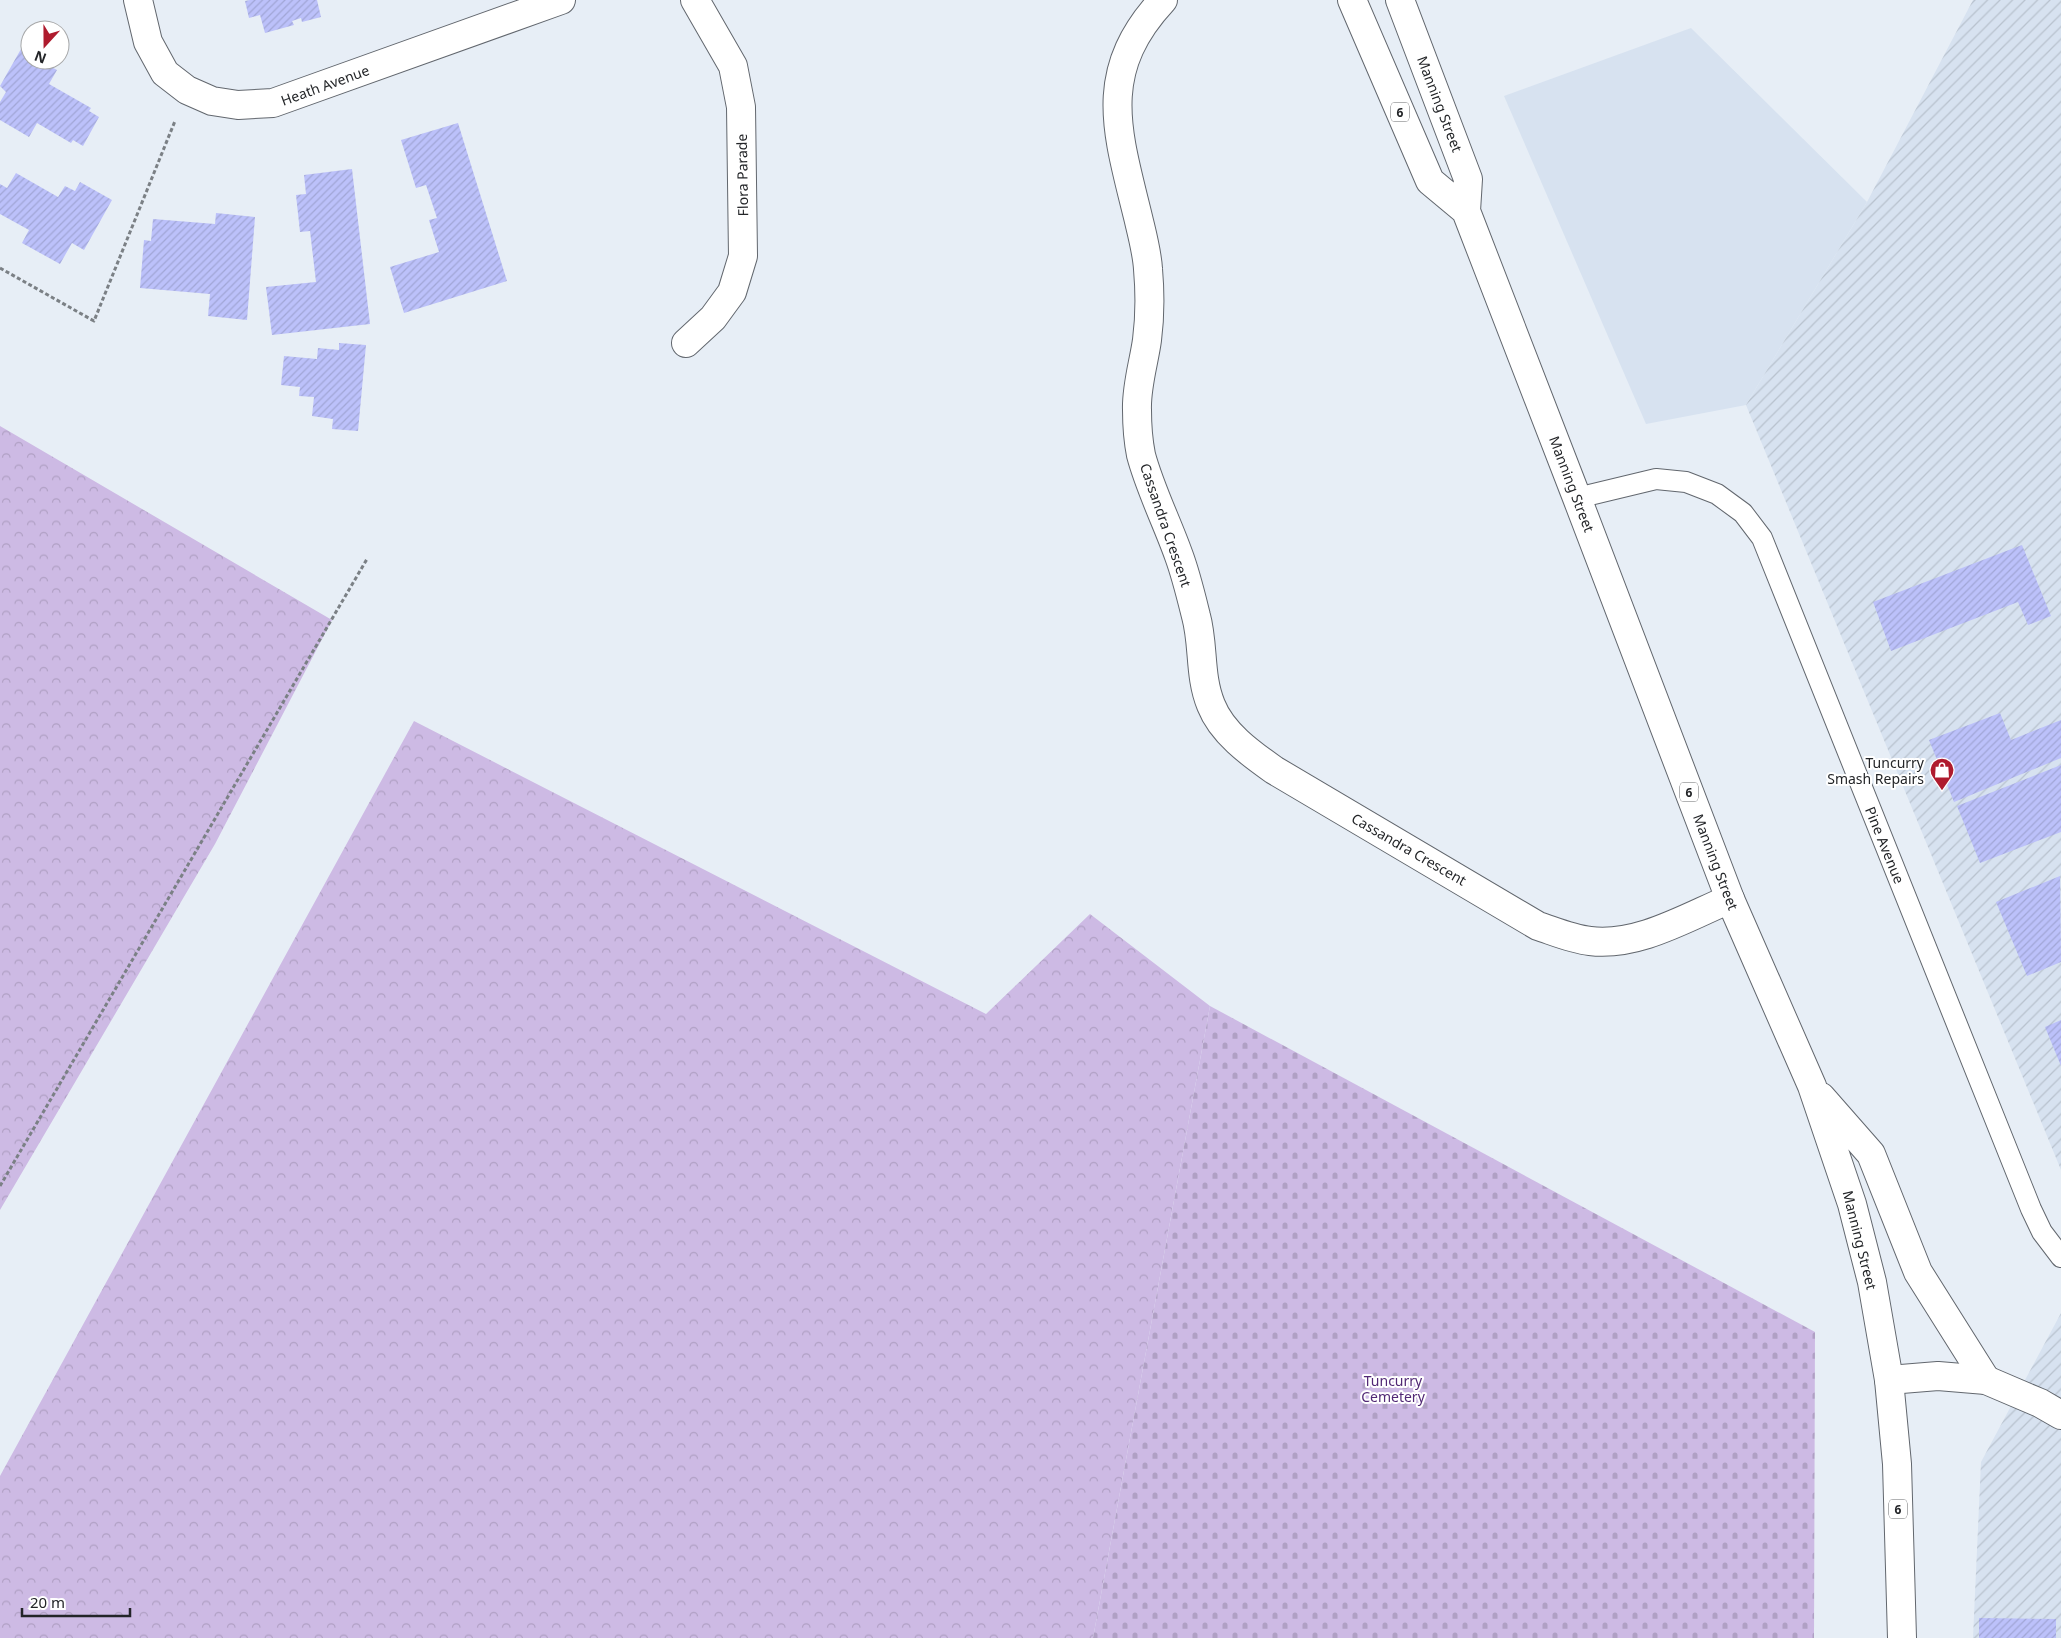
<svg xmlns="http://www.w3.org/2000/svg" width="2061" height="1638" font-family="'Noto Sans',sans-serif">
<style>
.built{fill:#d7e2f0}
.industrial{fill:url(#industrial-furrows)}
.forest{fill:url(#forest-crowns)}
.cemetery{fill:url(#cemetery-stones)}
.building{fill:url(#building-hatch)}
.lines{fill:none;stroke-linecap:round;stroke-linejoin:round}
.lane-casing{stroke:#62676e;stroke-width:22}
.street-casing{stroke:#62676e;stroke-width:30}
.primary-casing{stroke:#62676e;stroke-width:30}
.path{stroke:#7b8085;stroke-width:3;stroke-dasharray:4 2.5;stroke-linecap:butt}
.lane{stroke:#fff;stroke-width:20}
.street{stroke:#fff;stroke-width:28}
.primary{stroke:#fff;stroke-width:28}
.labels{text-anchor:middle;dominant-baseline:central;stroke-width:4;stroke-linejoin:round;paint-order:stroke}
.shield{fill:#fff;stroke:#656668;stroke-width:1}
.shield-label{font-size:12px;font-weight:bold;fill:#232528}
.street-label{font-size:14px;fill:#232528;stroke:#fff}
.poi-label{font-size:14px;fill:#232528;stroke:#fff;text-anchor:end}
.park-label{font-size:14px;fill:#512875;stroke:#fff}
</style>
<defs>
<pattern id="industrial-furrows" width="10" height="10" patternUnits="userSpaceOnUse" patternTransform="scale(1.25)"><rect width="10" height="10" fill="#d7e2f0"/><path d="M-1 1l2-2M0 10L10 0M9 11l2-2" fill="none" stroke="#b8c2ce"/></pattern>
<pattern id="forest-crowns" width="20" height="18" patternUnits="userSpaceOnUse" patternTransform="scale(1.25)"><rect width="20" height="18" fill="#cdbae4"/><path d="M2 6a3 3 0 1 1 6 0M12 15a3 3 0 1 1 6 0" fill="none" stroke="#b0a0c4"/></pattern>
<pattern id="cemetery-stones" width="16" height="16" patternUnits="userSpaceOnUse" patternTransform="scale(1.25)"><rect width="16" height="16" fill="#cdbae4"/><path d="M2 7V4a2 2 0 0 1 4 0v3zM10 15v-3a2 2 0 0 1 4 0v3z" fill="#b0a0c4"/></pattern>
<pattern id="building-hatch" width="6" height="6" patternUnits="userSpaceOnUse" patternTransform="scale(1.25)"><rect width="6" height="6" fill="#bcc1fa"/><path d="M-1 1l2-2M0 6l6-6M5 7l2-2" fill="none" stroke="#a1a6d6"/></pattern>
</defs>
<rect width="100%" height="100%" fill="#e7eef6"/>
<path class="built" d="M1691 28 1867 202 1746 405 1646 424 1504 96Z"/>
<path class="industrial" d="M1973 0H2061V1170L1746 405 1867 202Z
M2061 1313V1638H1973L1981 1462Z"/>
<path class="forest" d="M0 426 332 620 215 844 0 1210Z
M414 721 986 1014 1090 914 1210 1006 1093 1638H0V1476Z"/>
<path class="cemetery" d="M1210 1006 1815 1332 1814 1638H1093Z"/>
<path class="building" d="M250 0H317L321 17 302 22 301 18 292 21 294 25 265 33 260 15 249 18 245 1Z
M25 42 30 44V60H46L44 63 57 70 49 84 91 108 89 111 99 117 83 146 73 140 71 143 37 123 29 137 0 120V102L6 92 0 86Z
M458 123 507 281 404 313 390 267 439 252 429 220 437 218 426 185 416 188 401 140Z
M352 169 370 324 272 335 266 287 316 282 310 231 300 232 296 195 306 194 304 175Z
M16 173 58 197 65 186 75 191 80 182 112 200 84 250 72 243 60 264 22 243 29 230 0 214V184L7 188Z
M216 213 255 217 247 320 208 316 210 294 140 288 144 240 151 241 153 219 215 224Z
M339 343 366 345 358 431 332 429 333 419 312 416 314 397 299 396 300 387 281 385 284 356 317 359 318 348 339 350Z
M2022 545 2051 616 2028 625 2018 602 1891 651 1873 602Z
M2000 713 2011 740 2061 720V758L1954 802 1929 740Z
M2061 765V832L1980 863 1957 806Z
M2060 876 2061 962 2027 976 1996 902Z
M2061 1020V1066L2045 1027Z
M1979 1618 2056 1619V1638H1979Z"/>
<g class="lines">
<defs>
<path id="lane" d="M1577 498 1656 479 1686 482 1717 494 1743 513 1762 538 2031 1209 2042 1232 2061 1257"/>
<path id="street" d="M138 0 148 42 165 73 187 90 212 101 238 105 273 103 561 0
M1163 0C1096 72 1117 131 1138 217 1142 234 1147 252 1148 269 1150 292 1150 317 1147 340 1144 362 1136 387 1137 410 1137 424 1138 440 1141 455 1150 489 1167 522 1179 556 1186 575 1191 596 1196 616 1204 645 1199 676 1211 705 1222 733 1250 753 1274 770L1538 926C1556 932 1572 939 1590 941 1638 947 1687 917 1730 899
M686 343 713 318 732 292 743 256 741 107 733 66 695 0
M1889 1380 1938 1376 1986 1380 2040 1403 2061 1415"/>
<path id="primary" d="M1352 0 1430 181 1466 211
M1400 0 1468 179 1466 211 1577 498 1730 899 1812 1086 1852 1204 1872 1282 1889 1380 1897 1464 1902 1638
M1821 1097 1871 1154 1918 1272 1986 1380"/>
</defs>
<use href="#lane" class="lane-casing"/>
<use href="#street" class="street-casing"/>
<use href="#primary" class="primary-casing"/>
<path class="path" d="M0 268 94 321 175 121
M0 1186 367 559"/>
<use href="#lane" class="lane"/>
<use href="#street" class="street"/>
<use href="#primary" class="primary"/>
</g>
<defs>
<symbol id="shop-pin" viewBox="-11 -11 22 30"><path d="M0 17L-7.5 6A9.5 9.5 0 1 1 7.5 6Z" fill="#af1b2e" stroke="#fff"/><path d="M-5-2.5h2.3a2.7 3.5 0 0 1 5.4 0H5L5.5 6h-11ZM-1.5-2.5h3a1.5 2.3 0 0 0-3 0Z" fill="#fff"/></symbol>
</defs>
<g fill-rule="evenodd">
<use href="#shop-pin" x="1928" y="756" width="28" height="38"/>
</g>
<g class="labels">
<g class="shield">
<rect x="1391" y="102.5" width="18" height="19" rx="4"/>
<rect x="1680" y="782.5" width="18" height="19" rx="4"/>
<rect x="1889" y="1499.5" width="18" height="19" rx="4"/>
</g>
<g class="shield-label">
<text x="1400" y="112">6</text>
<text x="1689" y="792">6</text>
<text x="1898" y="1509">6</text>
</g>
<g class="street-label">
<text transform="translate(325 85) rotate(-20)">Heath Avenue</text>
<text transform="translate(1440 104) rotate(69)">Manning Street</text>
<text transform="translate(742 175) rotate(-91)">Flora Parade</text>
<text transform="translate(1572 484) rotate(69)">Manning Street</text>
<text transform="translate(1166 525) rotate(71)">Cassandra Crescent</text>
<text transform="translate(1885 845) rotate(68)">Pine Avenue</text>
<text transform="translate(1409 849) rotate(30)">Cassandra Crescent</text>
<text transform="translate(1716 862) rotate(69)">Manning Street</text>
<text transform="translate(1860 1240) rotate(76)">Manning Street</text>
</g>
<g class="poi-label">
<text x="1924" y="762">Tuncurry<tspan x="1924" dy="16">Smash Repairs</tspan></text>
</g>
<g class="park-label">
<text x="1393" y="1380">Tuncurry<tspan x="1393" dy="16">Cemetery</tspan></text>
</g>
</g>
<g transform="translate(45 45) rotate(201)"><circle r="24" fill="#ffffff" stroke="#a7a8a9"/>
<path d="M0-4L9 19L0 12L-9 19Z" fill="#af1b2e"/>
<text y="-8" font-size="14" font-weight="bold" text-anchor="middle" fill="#232528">N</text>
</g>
<path d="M22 1608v8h108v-8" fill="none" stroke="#232528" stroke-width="2.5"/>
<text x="30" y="1608" font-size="15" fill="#232528" stroke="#ffffff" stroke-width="4" paint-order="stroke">20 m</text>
</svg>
